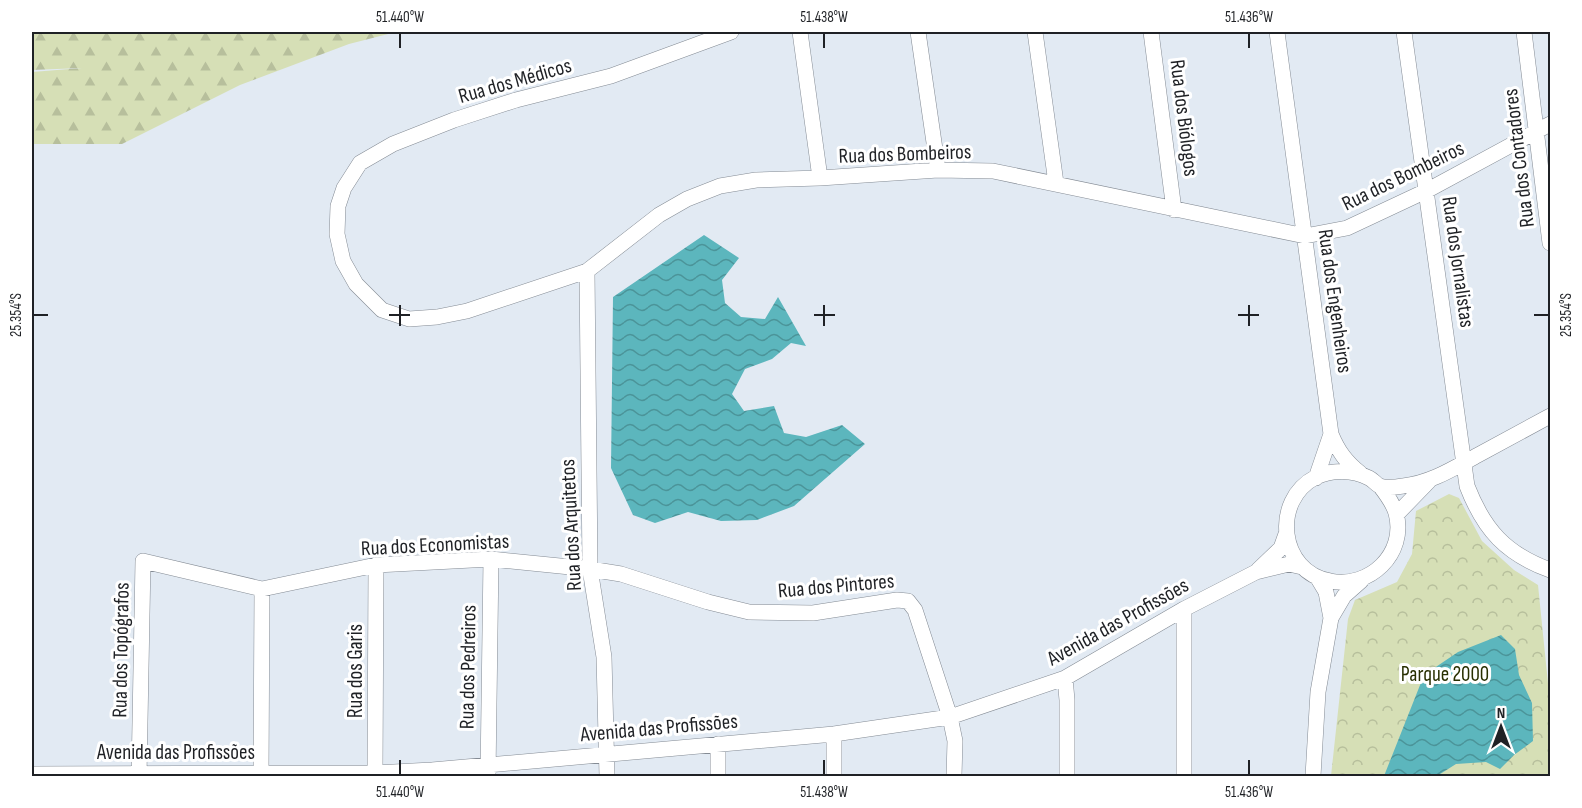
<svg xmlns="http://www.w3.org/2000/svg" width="1582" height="808" font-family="'Sofia Sans Condensed',sans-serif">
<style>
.forest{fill:url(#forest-firs)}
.park{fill:url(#park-crowns)}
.water{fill:url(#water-waves)}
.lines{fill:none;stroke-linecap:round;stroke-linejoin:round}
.minor-casing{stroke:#848b94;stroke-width:16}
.minor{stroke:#fff;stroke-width:15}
.ticks{fill:none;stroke:#1f2125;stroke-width:2}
.labels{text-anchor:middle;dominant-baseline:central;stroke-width:6;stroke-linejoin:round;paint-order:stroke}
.street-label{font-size:21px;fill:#1f2125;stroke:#fff}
.park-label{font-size:21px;fill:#282f00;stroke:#fff}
.neatline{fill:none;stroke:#1f2125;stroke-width:2}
.ticks-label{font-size:15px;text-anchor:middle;fill:#1f2125}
</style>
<defs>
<pattern id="forest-firs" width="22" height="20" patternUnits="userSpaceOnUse" patternTransform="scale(1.5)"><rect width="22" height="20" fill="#d6dfb6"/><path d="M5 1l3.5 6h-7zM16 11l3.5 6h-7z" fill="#b7bf9c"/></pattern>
<pattern id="park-crowns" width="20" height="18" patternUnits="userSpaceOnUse" patternTransform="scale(1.5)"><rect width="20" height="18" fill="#d6dfb6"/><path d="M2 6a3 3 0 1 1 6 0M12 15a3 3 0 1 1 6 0" fill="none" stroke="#b7bf9c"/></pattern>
<pattern id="water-waves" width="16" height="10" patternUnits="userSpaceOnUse" patternTransform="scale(1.5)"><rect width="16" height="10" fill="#5cb6bd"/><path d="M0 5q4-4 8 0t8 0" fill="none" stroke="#4b9499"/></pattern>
</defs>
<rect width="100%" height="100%" fill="#e2eaf3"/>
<path class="forest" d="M32 32H396L349 44 240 85 122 144H32V72L82 68 32 70Z"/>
<path class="park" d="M1449 494 1459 498 1482 541 1514 570 1538 585 1550 703V776H1331L1348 619 1355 600 1397 582 1412 554 1416 511Z"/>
<path class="water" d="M704 235 739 258 722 280 725 303 741 317 765 319 778 297 806 346 791 343 772 359 745 369 732 394 744 411 774 406 784 433 806 437 842 425 865 444 794 506 757 520 721 521 688 512 655 523 633 515 611 468 613 297Z
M1501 635 1515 649 1519 675 1532 703 1533 741 1514 755 1500 769 1486 762 1456 764 1437 776H1384L1424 675 1458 652Z"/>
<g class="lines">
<defs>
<path id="minor" d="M731 32 611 76 516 100 454 120 393 144 360 163 344 188 338 206 337 234 343 261 356 284 382 310 409 319 437 317 467 311 587 271 659 215 687 199 720 186 756 180 820 178 938 170 993 171 1305 236 1347 228 1428 190 1550 124
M800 32 820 178
M918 32 938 170
M1035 32 1056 183
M1151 32 1174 210
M1277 32 1331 434C1338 451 1346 462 1360 473
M1404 32 1467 486C1484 530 1506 554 1550 570
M1524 32 1550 243
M587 271 590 569 604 657 607 776
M1316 478 1331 434
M1380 486C1387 495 1393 503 1396 513 1407 554 1369 589 1330 581 1279 572 1271 500 1316 477 1333 469 1353 470 1369 478 1373 480 1377 485 1380 486 1386 488 1397 487 1403 486 1431 483 1454 468 1478 455 1502 442 1526 429 1550 416
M1397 514 1429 481
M1258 570 1281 548 1286 534
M1331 618 1344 596 1361 581
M1065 678 1067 700V776
M834 734V776
M718 744V776
M32 774 375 773 432 770 834 734 950 717 1065 678 1184 609 1256 572 1289 564 1302 567
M139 776 143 561 262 589 376 565 491 559 590 569 621 574 708 602 749 612 813 613 897 600 908 601 915 610 950 717 955 741 954 776
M261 776 262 589
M375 776 376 565
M488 776 491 559
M1184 776V609
M1313 776 1318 692 1331 618 1326 592 1317 577"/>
</defs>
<use href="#minor" class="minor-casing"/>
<use href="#minor" class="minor"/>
</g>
<path class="ticks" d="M400 33V48M824 33V48M1249 33V48M400 305V326M824 305V326M1249 305V326M33 315H48M389 315H410M814 315H835M1238 315H1259M1534 315H1549M400 760V775M824 760V775M1249 760V775"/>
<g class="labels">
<g class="street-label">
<text transform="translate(515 81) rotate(-16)">Rua dos Médicos</text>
<text transform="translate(1184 118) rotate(83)">Rua dos Biólogos</text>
<text transform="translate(905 154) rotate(-2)">Rua dos Bombeiros</text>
<text transform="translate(1519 158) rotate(-97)">Rua dos Contadores</text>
<text transform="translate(1403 176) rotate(-26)">Rua dos Bombeiros</text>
<text transform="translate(1458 262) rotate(82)">Rua dos Jornalistas</text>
<text transform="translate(1335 301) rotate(82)">Rua dos Engenheiros</text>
<text transform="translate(571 525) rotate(-93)">Rua dos Arquitetos</text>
<text transform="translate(435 545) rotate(-3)">Rua dos Economistas</text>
<text transform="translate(836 586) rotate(-5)">Rua dos Pintores</text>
<text transform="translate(1118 622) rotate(-29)">Avenida das Profissões</text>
<text transform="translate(121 650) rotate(-89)">Rua dos Topógrafos</text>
<text transform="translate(468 667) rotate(-89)">Rua dos Pedreiros</text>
<text transform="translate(355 671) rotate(-90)">Rua dos Garis</text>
<text transform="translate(659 728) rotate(-5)">Avenida das Profissões</text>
<text x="176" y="752">Avenida das Profissões</text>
</g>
<g class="park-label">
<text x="1445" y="674">Parque 2000</text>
</g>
</g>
<rect width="1582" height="808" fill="none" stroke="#ffffff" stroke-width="66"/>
<g transform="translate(1501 727)" stroke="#ffffff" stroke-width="4.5" paint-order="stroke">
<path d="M0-4.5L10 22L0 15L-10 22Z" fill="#1f2125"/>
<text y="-9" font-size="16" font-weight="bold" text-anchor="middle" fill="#1f2125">N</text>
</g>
<rect x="33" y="33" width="1516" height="742" class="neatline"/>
<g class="ticks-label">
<text x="400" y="22">51.440°W</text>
<text x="824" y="22">51.438°W</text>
<text x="1249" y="22">51.436°W</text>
<text transform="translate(16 315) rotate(-90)" y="5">25.354°S</text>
<text transform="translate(1566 315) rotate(-90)" y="5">25.354°S</text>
<text x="400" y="797">51.440°W</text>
<text x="824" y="797">51.438°W</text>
<text x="1249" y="797">51.436°W</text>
</g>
</svg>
